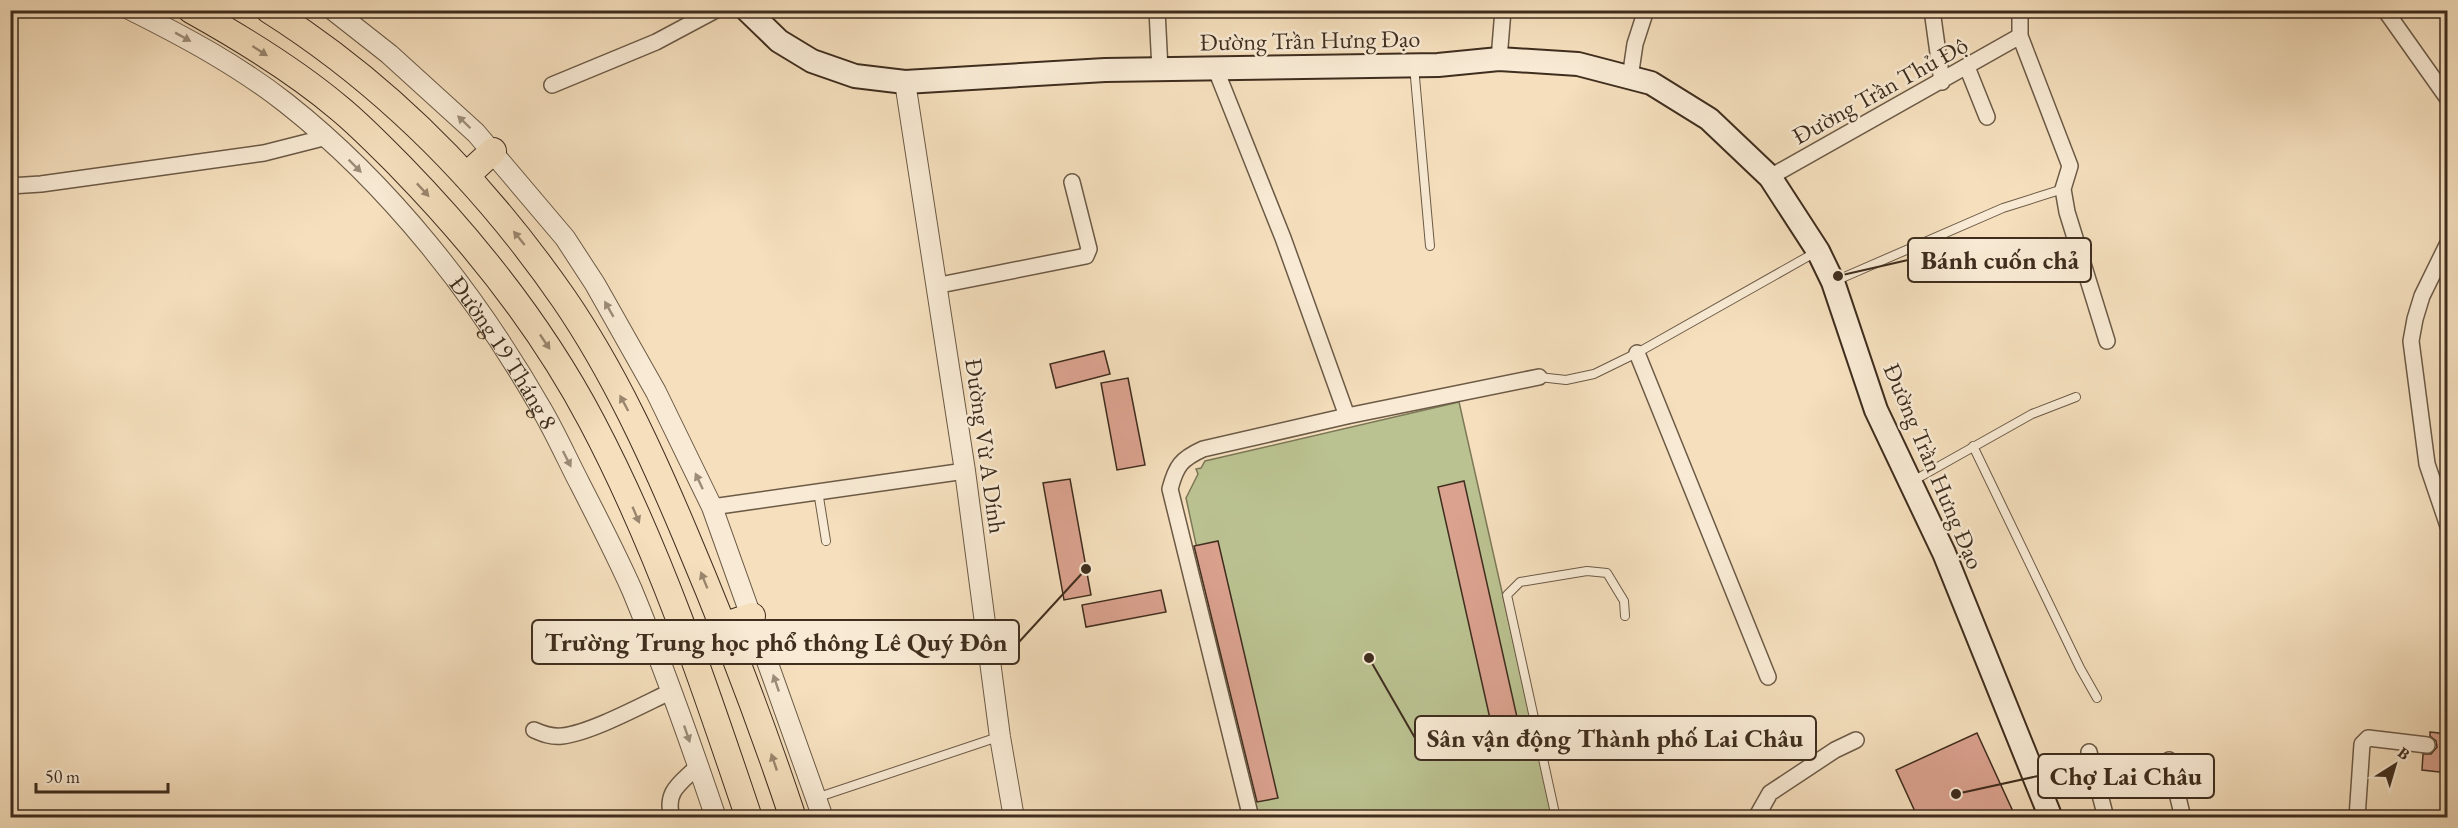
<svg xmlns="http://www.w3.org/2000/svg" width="2458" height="828" font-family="'EB Garamond',serif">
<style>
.park{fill:#bbc291;stroke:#7d7858;stroke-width:1.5}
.building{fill:#dba28f;stroke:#3f2d1e;stroke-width:1.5}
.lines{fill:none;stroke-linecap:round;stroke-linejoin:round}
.service-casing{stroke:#6c5a46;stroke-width:10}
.minor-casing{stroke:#6c5a46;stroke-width:18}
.tertiary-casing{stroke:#6c5a46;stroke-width:22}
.secondary-casing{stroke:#3f2d1e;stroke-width:26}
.trunk-casing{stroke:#3f2d1e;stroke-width:28}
.service{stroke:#f8ead4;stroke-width:8}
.minor{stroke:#f8ead4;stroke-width:15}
.tertiary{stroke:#f8ead4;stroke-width:20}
.secondary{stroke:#f8ead4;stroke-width:22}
.trunk{stroke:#f5dfbd;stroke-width:26}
.oneway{fill:#9c8c79}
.oneway2{fill:#9a866e}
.labels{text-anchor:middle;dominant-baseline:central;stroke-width:5;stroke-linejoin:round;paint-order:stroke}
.street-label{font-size:24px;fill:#3f2d1e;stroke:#f8ead4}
.leader{fill:none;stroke:#3f2d1e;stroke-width:2}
.callout-dot{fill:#3f2d1e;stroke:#f8ead4;stroke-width:2}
.callout{fill:#f8ead4;stroke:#3f2d1e;stroke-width:2}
.callout-label{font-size:26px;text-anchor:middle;font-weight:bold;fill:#3f2d1e}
</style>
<rect width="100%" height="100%" fill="#f5dfbd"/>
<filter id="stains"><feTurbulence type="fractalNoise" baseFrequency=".00333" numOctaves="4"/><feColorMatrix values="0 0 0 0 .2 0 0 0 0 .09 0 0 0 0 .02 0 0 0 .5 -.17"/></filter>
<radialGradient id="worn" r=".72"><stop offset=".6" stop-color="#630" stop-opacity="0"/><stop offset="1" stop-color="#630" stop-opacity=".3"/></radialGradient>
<path class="park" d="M1459 402 1553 817H1255L1186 498 1198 474 1196 469 1201 468 1205 461Z"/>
<path class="building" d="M1104 351 1110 374 1056 388 1050 364Z
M1128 378 1145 465 1117 470 1101 383Z
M1070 479 1091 595 1064 600 1043 483Z
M1464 481 1521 735 1495 741 1438 487Z
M1218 541 1278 798 1257 802 1194 546Z
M1161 590 1166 612 1086 627 1082 605Z
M2430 732 2448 734V773L2422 770 2423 754H2431L2437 747 2436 741 2430 736Z
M1977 733 2016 818H1918L1896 770Z"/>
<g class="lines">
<defs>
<path id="service" d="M1676 10 1686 12
M1414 66 1430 246
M1835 281 2003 208 2063 189
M1539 377 1566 380 1594 374 1637 353 1816 252
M1973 446 2080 668 2097 698
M1911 482 2032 414 2076 397
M818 491 826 541
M816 798 998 737
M1556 818 1507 595 1520 582 1587 571 1607 573 1624 601 1625 616"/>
<path id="minor" d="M1157 10 1160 70
M1932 10 1942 82
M2385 10 2448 99
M2020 36 2070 166 2063 189 2067 212 2107 341
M1499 59 1503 10
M1967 67 1987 117
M1216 70 1283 238 1347 416
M1630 78 1635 44 1646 10
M552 85 656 42 716 10
M1770 177 2020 36V10
M10 186 41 184 264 153 327 137
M2448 243 2422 296 2415 319 2411 341 2427 464 2448 526
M935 286 1086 256 1089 249 1072 182
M1637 353 1768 677
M712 507 965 471
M534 730C543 734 551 737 562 736 591 733 644 704 672 691
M2089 752 2106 818
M2169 760 2183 818
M1757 816 1770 793 1835 750 1856 740
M672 818C664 791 681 783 698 766
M1251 818 1170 489C1176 466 1181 459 1203 449L1347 416 1539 377
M2357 818 2362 744 2368 738 2427 745"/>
<g id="tertiary">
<path id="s1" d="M131 10C185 37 239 66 286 103 390 185 477 296 542 410 556 434 567 459 580 484 598 519 616 554 632 590 663 665 690 741 716 818"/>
<path d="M333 10 389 54 476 133 565 238 595 284 656 392 712 507 823 818"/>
<path d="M905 82 965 471 1000 737 1014 818"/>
</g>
<path id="secondary" d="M747 10 779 41 812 61 855 76 905 82 1105 70 1438 65 1499 59 1578 64 1651 83 1709 119 1770 177 1818 251 1833 282 1876 410 1944 553 2051 818"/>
<path id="trunk" d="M191 10C243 39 294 70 339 108 361 126 381 147 401 167 476 244 542 327 592 422 658 547 704 684 749 818
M269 10C386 84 485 185 564 299 614 372 652 455 686 536 725 628 761 722 793 818
M466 176 493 151
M723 626 752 616"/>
</defs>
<use href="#service" class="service-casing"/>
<use href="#minor" class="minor-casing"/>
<use href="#tertiary" class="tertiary-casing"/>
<use href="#secondary" class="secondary-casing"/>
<use href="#trunk" class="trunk-casing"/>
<use href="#service" class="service"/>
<use href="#minor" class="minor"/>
<use href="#tertiary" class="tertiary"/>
<use href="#secondary" class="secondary"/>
<use href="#trunk" class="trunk"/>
</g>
<defs><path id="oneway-solid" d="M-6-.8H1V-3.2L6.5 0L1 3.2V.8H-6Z" transform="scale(1.5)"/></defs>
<g class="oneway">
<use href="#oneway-solid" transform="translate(183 37) rotate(29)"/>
<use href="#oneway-solid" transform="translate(464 122) rotate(-136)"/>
<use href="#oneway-solid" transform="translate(355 166) rotate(45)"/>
<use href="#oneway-solid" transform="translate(609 309) rotate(-120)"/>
<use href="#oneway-solid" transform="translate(567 459) rotate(63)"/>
<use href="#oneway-solid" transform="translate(699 481) rotate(-115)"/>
<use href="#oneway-solid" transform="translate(776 683) rotate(-109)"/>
<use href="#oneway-solid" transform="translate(687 734) rotate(71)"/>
</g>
<g class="oneway2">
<use href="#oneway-solid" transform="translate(260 51) rotate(33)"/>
<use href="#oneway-solid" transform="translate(423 190) rotate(47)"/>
<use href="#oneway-solid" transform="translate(519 238) rotate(-129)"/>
<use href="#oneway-solid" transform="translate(545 342) rotate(56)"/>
<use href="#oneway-solid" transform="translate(624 403) rotate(-118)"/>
<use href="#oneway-solid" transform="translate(636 515) rotate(67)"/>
<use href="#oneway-solid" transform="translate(704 580) rotate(-112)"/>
<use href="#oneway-solid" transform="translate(774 762) rotate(-109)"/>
</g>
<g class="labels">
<g class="street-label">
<text transform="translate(1310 40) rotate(-1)">Đường Trần Hưng Đạo</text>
<text transform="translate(1880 90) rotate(-29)">Đường Trần Thủ Độ</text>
<text stroke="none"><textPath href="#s1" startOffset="514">Đường 19 Tháng 8</textPath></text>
<text transform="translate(986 446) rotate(82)">Đường Vừ A Dính</text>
<text transform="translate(1934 466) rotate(67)">Đường Trần Hưng Đạo</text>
</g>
</g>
<path class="leader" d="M1838 276L1908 260M1086 569L1019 642M1369 658L1415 738M1956 794L2038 776"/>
<g class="callout-dot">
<circle cx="1838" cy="276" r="6"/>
<circle cx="1086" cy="569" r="6"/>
<circle cx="1369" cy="658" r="6"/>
<circle cx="1956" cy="794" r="6"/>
</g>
<g class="callout">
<rect x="1908" y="238" width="183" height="44" rx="6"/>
<rect x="532" y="620" width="487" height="44" rx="6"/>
<rect x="1415" y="716" width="401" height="44" rx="6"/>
<rect x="2038" y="754" width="176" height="44" rx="6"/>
</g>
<g class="callout-label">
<text x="2000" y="269">Bánh cuốn chả</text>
<text x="776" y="651">Trường Trung học phổ thông Lê Quý Đôn</text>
<text x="1615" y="747">Sân vận động Thành phố Lai Châu</text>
<text x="2126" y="785">Chợ Lai Châu</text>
</g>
<rect width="2458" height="828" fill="none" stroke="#f5dfbd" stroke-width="36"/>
<rect x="12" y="12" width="2434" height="804" fill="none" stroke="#3f2d1e" stroke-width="3"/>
<rect x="18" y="18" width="2422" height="792" fill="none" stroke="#3f2d1e" stroke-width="1.5"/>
<g transform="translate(2395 765) rotate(37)" stroke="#f8ead4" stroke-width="4.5" paint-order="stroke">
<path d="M0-4.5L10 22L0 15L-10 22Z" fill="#3f2d1e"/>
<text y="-9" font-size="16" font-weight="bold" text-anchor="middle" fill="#3f2d1e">B</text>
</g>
<path d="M36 783v9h132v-9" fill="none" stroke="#3f2d1e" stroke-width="3"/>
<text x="45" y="783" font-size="18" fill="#3f2d1e" stroke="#f8ead4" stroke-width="4.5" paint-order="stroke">50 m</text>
<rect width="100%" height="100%" filter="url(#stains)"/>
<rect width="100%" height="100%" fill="url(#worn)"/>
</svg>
